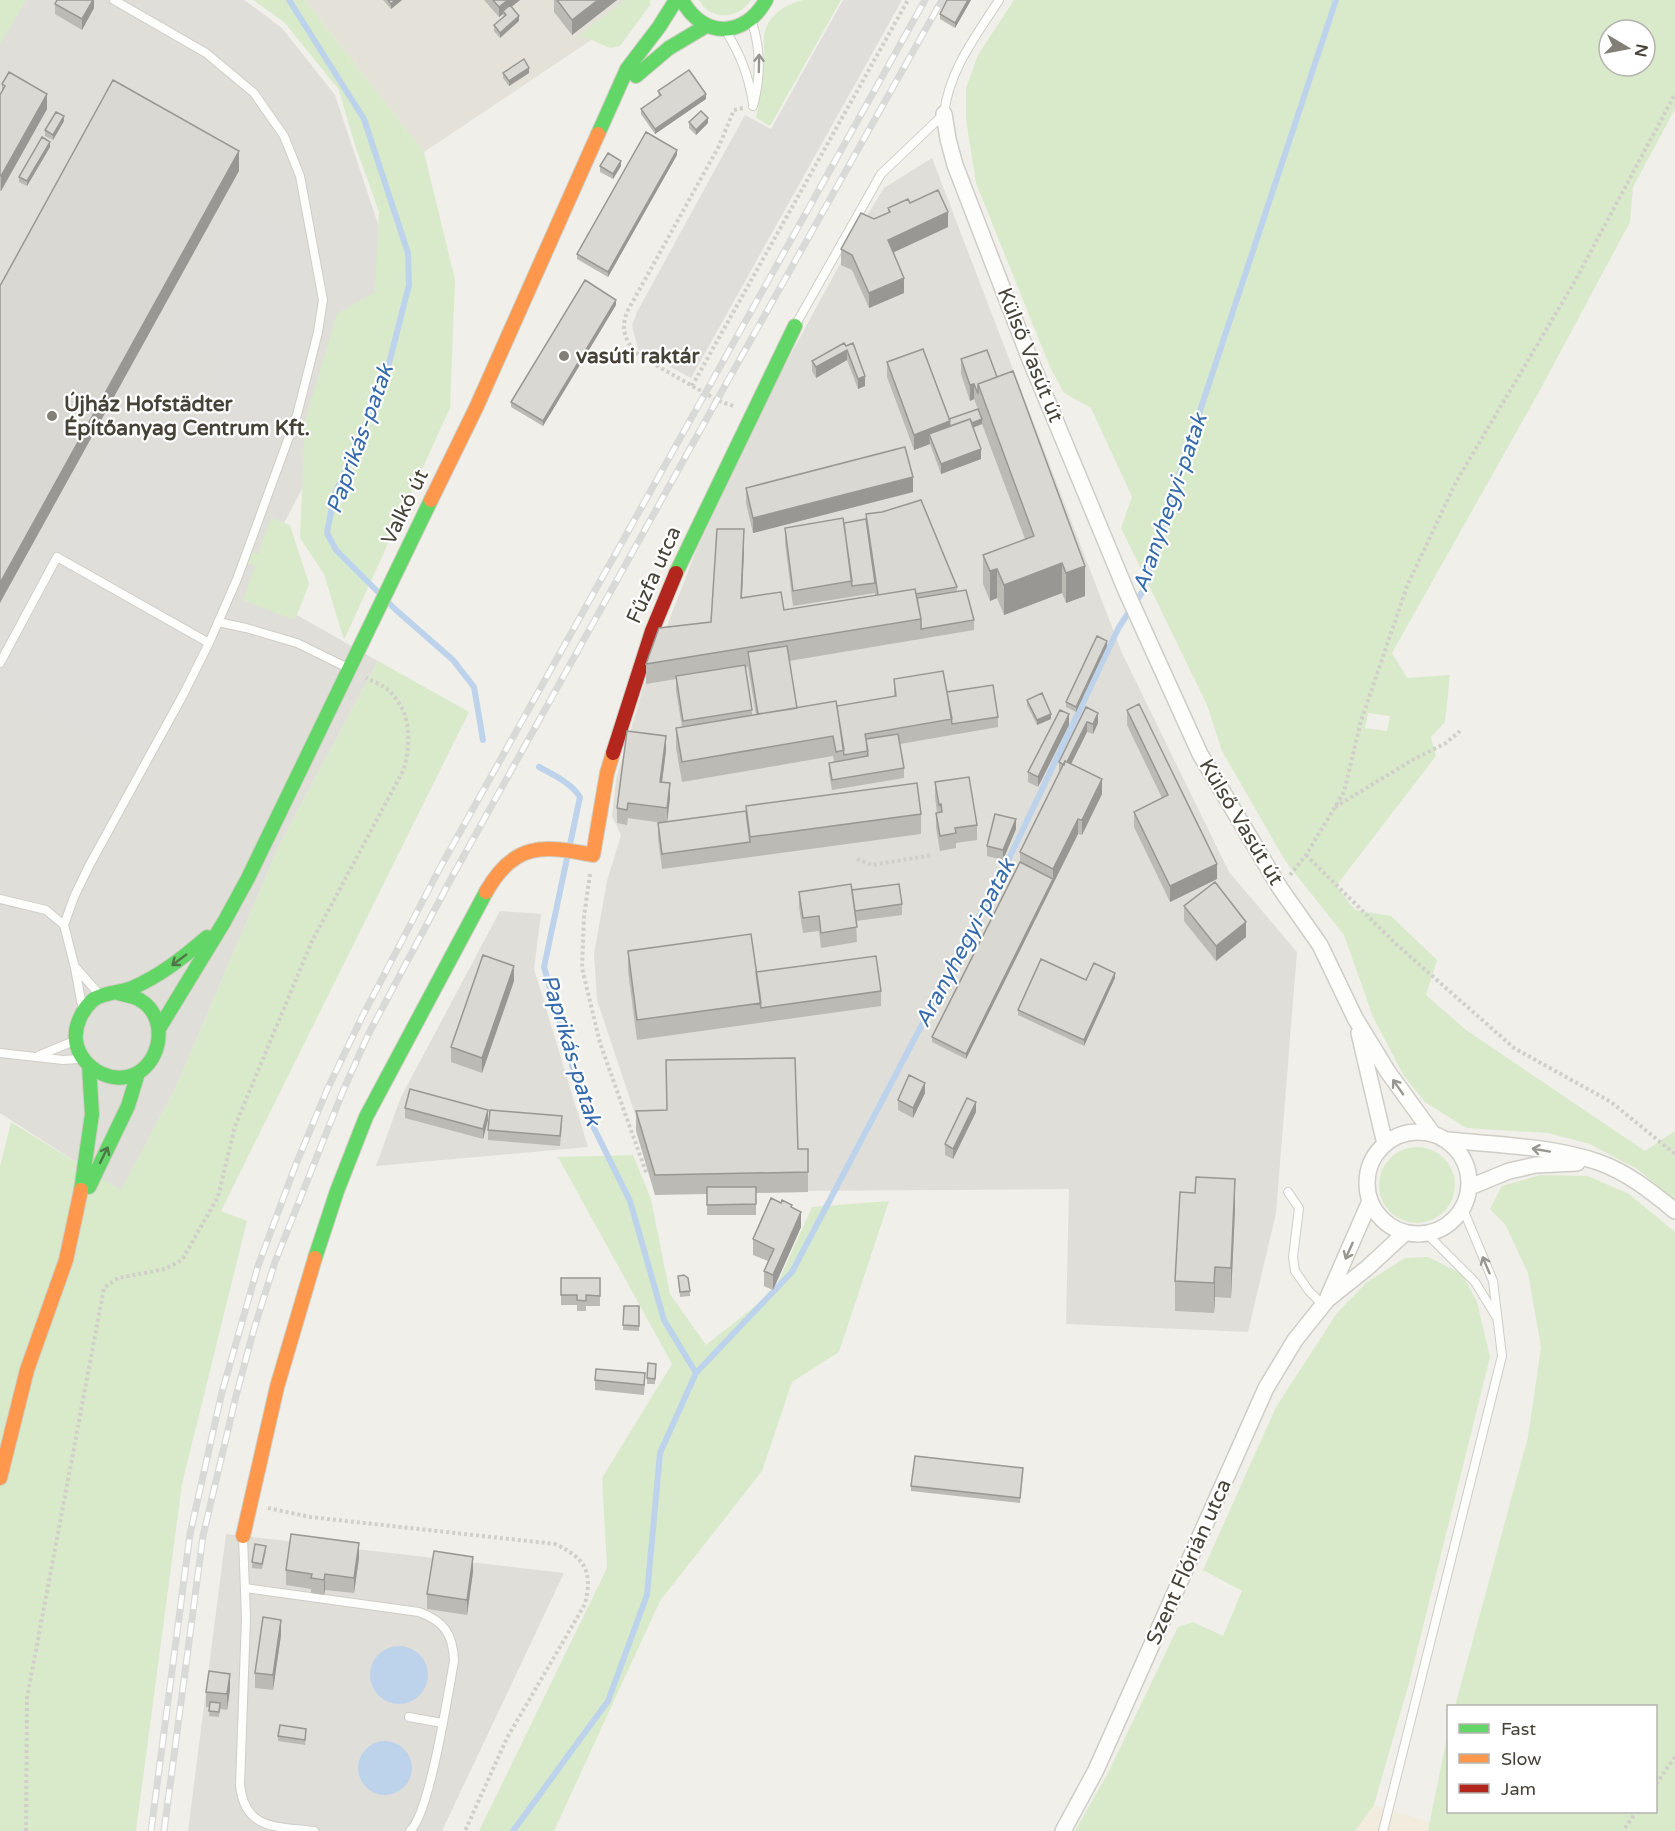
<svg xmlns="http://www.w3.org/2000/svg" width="1675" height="1831" font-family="'Varela Round',sans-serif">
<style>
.residential{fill:#e3e1d8}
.commercial{fill:#f2ecde}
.industrial{fill:#e0ded8}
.green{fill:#d9eacb;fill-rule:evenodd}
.parking{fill:#dfdeda}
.water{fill:#bdd3eb}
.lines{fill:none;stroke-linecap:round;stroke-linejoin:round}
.stream{stroke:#bdd3eb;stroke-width:6}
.lane-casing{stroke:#cecdc7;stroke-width:10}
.street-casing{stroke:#cecdc7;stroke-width:18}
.fast-casing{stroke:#cecdc1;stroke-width:16}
.slow-casing{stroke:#cecdc1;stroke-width:16}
.jam-casing{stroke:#cecdc1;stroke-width:16}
.path{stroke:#d0cfca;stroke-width:4;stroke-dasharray:3 3;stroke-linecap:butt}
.lane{stroke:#fdfdfc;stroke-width:8}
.street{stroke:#fdfdfc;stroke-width:15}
.fast{stroke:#63d668;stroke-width:14}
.slow{stroke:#ff974d;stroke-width:14}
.jam{stroke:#b3261e;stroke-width:14}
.rail-casing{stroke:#d9d9d8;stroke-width:7}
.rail{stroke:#fff;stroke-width:4.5;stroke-dasharray:14;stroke-linecap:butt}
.wall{fill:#bbbab5;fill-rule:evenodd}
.shaded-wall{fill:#999793}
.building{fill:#dad8d2;stroke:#999793;stroke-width:1.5}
.oneway{stroke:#989690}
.oneway2{stroke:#507648}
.poi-dot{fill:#827f76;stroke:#fff;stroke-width:2}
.labels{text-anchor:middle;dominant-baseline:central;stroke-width:4.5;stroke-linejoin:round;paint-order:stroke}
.street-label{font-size:21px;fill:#464237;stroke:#fff}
.poi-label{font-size:21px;font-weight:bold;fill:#464237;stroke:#fff;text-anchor:start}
.water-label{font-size:22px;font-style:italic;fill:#356aac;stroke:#fff}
</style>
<rect width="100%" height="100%" fill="#f0efea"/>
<path class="residential" d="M305 0H651L424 152Z"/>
<path class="commercial" d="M1374 1805 1430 1822 1428 1831H1355Z"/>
<path class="industrial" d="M0 0H244L282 28 335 95 398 284 300 493 249 588 378 661 280 844 176 1087 121 1191 0 1113Z
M932 158 1122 653 1229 872 1297 952 1276 1213 1248 1332 1066 1324 1069 1189 661 1192 597 1000 594 954 607 881 621 835 612 816 616 779 644 685 696 551 772 389 860 227 884 188Z
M500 911 541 914 534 969 588 1147 376 1166 401 1097Z
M226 1534 564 1573 442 1831H188Z"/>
<path class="green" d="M0 0H26L0 44Z
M253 0H305L424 152 455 280 450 408 344 640 324 574 300 538 305 421 337 314 375 292 379 212 354 142 339 90 284 22Z
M625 0H650V5L620 46 610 48 580 35Z
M699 0H751C738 19 712 22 699 0Z
M803 0H841L770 126 756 118C760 99 762 80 764 61 765 53 763 45 764 37 766 17 785 4 803 0Z
M1014 0H1675V109L1633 187 1630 222 1540 390 1392 653 1407 678 1450 675 1445 722 1431 737 1436 756 1336 886 1355 910 1391 916 1437 960 1426 995 1466 1030 1645 1151 1675 1131V1200L1637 1169 1590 1144 1548 1133 1466 1128 1425 1102 1404 1076 1373 1017 1344 935 1286 862 1222 751 1207 705 1121 528 1132 497 1091 408 1064 393 1050 367 976 183 966 120V88L978 55ZM1609 30H1645V66H1609ZM1368 713 1390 716 1387 731 1365 728Z
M271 518 290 525 309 584 295 620 243 600 255 566 243 561 247 550 258 554Z
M378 661 469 712 221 1211 247 1221 182 1484 136 1831H0V1166L11 1122 121 1190 176 1087 280 844Z
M1379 1185a38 38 0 1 1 76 0a38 38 0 1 1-76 0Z
M633 1155 651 1199 670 1294 706 1345 774 1291 812 1207 889 1201 839 1352 792 1382 762 1471 660 1601 554 1831H479L607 1568 602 1478 672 1364 558 1157Z
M1540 1175 1588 1176 1629 1194 1675 1232V1831H1428L1448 1732V1812H1656V1706H1455L1528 1437 1541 1347 1528 1273 1505 1224 1490 1209 1502 1186Z
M1428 1257 1462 1274 1477 1302 1490 1357 1409 1683 1374 1805 1355 1831H1075L1109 1771 1178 1627 1193 1622 1223 1636 1242 1591 1203 1570 1276 1407 1337 1313 1367 1282 1405 1258Z"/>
<path class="parking" d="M843 0H902L691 378 638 349 632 325 637 312 745 115 771 129Z
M242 205 303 237 313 310 292 407 208 632 140 759 0 683V642L134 404 186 435 225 361 174 331Z"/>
<path class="water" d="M370 1675a29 29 0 1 1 58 0a29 29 0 1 1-58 0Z
M358 1768a27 27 0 1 1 54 0a27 27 0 1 1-54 0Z"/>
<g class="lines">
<path class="stream" d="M289 0 364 119 408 253 409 285 383 387 334 496 327 533 336 550 396 610 453 660 474 687 483 740
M539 767C554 775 571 783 580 797L544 967 585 1110 630 1201 664 1320 696 1373
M513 1831 608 1701 647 1595 660 1453 696 1373 792 1272 1007 863 1119 627 1143 591 1186 453 1336 0"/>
<defs>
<path id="lane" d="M752 22C761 50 761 77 753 106
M726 31C741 56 748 74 753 103
M796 324 881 174 944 114C949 70 976 36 999 0
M218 622 246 628 297 643 348 668
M0 663 57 557 209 643
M0 899 46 910 64 925
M76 968 100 995
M82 1006 75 968 64 925 74 897 89 866 183 695 209 643 237 579 297 415 318 332 323 300 300 176 284 136 254 93 206 53 114 0
M0 1053 63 1060 79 1059
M40 1055 74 1041
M1288 1192 1299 1208 1293 1257 1295 1271 1309 1291 1323 1305
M1427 1234 1475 1282 1497 1318
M243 1537 246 1618 240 1785C245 1831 277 1826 314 1831
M245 1588 419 1612C444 1621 453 1634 454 1661 448 1693 430 1813 410 1831
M409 1717 442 1723
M1383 1831 1502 1356 1493 1281 1463 1209"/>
<path id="street" d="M944 114 948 139 955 165 1029 357 1127 593 1200 754 1280 888 1320 945 1355 1018 1388 1072 1433 1134
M1359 1033 1385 1144
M1367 1183a51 51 0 1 1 102 0a51 51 0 1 1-102 0Z
M1447 1140C1496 1145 1552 1146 1598 1162 1627 1172 1652 1192 1675 1211
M1470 1187 1509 1171 1536 1165 1577 1163
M1328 1297 1370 1201
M1063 1831 1096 1770 1266 1388 1295 1340 1327 1300 1367 1268 1405 1233"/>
<path id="fast" d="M682 0C703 39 745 38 766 0
M636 76 669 48 706 26
M598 134 627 69 659 27 676 0
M676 573 795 326
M118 993C125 995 134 996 140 1000 165 1015 164 1052 142 1070 118 1089 80 1070 76 1041 74 1026 82 1010 93 1000 104 992 120 993 132 988 160 976 184 957 207 937
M160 1027 224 922 248 878 431 500
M89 1187 128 1106 138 1073
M81 1190 92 1114 89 1066
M315 1258 337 1191 366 1117 486 892"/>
<path id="slow" d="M431 500 476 408 598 134
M486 892C514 842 543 845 593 855L607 773 613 753
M0 1478 27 1370 66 1260 81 1190
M243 1536 277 1387 315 1258"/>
<path id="jam" d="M613 753 652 631 676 573"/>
</defs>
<use href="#lane" class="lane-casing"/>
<use href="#street" class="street-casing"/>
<use href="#fast" class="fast-casing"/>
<use href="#slow" class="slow-casing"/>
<use href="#jam" class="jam-casing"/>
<path class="path" d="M692 386 908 0
M733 406 717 400 640 356C626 343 620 331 627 312L719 146 734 110 743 108
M1335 807 1414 759 1446 743 1460 731
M1306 855 1396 944 1514 1048 1611 1102 1675 1154
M857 859 872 865 933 855
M590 874 584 917 582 968 600 1043 647 1175
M1290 875 1306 855 1344 792 1361 721 1407 586 1456 482 1575 281 1675 94
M268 1508 310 1517 555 1544C585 1558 593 1571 585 1604L507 1738 465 1831
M1656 1784 1675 1757
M1625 1828 1636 1812
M26 1831 27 1698 104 1288 118 1278 165 1269 182 1260 218 1197 235 1126 312 941 404 769C411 741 412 711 387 689 382 685 373 681 366 678"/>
<use href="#lane" class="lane"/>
<use href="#street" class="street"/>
<use href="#fast" class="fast"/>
<use href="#slow" class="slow"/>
<use href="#jam" class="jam"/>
<defs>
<path id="rail" d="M151 1831 190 1534 222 1392 258 1266 296 1164 327 1090 362 1017 441 866 925 0
M164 1831 203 1536 236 1396 254 1329 275 1262 343 1091 368 1035 452 877 717 400 942 0"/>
</defs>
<use href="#rail" class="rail-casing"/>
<use href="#rail" class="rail"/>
</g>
<path class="wall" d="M94 0V8L82 30 55 14V4Z
M383 0H402L391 9Z
M484 0H520L511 7 519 21 500 38 494 31V25L504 17 503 14 499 17Z
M554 0H617L572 35 554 12Z
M947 0H971L955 28 940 19V14Z
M503 73H529L509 86 503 78Z
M2 84 47 109 1 191H0V95L2 91Z
M658 91 706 99 655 134 641 114V109L659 97Z
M64 121 53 140 45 136V130Z
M689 122 708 123 696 135 689 128Z
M50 147 27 186 19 182V177Z
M677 155 608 277 577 259V254Z
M600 166H621L613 179 600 172Z
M910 203 948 227 894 252 904 293 869 308 852 270 841 265V249L874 219 888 213V208Z
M616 305 543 426 511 407V402Z
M844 343 865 386 858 389 847 360 816 378 812 371V361Z
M961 359 997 377 1085 596 1066 603 1062 593 1004 615 997 598 990 601 983 584V555L1025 539 982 424 973 428 981 459 941 474 930 444 914 450 887 377V362L949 419 978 409 974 399 970 401 961 374Z
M746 488 913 492 753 533 746 503Z
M866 514 957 587V592L974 620V630L789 661 797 708 837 706 894 696V679L947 692 998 717V727L900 744 904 768V778L832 790 829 773V763L834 762 833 756 682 782 676 748V728L682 727 676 691V679L646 684V664L711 622 744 550 742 598 784 610 875 595V593L793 606 785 543V528L844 523 866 519ZM748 667 756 715H752V710L745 668Z
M1107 646 1076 712 1066 707V702Z
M1027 700 1051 719 1037 725 1027 705Z
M1086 707 1098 723 1093 734 1087 732 1071 764 1102 794 1082 835 1078 834 966 1059 932 1042V1037L1020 862V852L1059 773V762Z
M1127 710 1217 879 1170 902 1134 827V812L1162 798 1127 725Z
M1069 725 1038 787 1028 782V772Z
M666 751 662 782 670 798 667 822 746 811V806L921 814V834L662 869 658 838V823H662L628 818 627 825 617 823V808Z
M935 782 977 825V840L956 843V848L940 851 936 828V813H937L935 797Z
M1016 829 1003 860 987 856V846Z
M852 890 902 904V915L856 921 857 942 821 948 819 931 803 933 799 907V892Z
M1184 906 1246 937 1216 961 1184 921Z
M628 951 756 972 881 991V1006L637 1040 628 971Z
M1115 978 1084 1046 1018 1015V1010L1086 980Z
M514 981 482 1073 451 1062V1047Z
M925 1093 913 1118 898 1110V1100Z
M405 1108 488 1120 483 1139 405 1118Z
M636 1111 798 1149H808V1192L756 1193V1215H707V1194L655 1195 636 1131Z
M976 1112 953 1159 945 1155V1144Z
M562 1126 560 1146 488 1140V1130Z
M792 1208 801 1227 773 1290 764 1286V1271L768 1261 753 1255V1239Z
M1235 1209 1231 1298 1215 1297 1214 1313 1175 1311V1281Z
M678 1276 690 1291V1296L680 1297Z
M561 1278H600V1306H586V1311H577V1305H561Z
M624 1306H639V1331L623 1330Z
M656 1364 655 1384H647V1378Z
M595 1380 645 1383 644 1395 595 1390Z
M1023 1473 1020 1503 911 1491V1486Z
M266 1551 262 1569 252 1568V1562Z
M359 1558 354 1593 325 1590 324 1595 311 1593V1589L286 1585V1570Z
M473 1572 467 1615 427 1609V1594Z
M281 1635 273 1690 255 1688V1673Z
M230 1689 227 1710 220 1709 219 1717 209 1716 210 1707H206V1692Z
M306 1734 305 1745 278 1741V1736Z"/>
<path class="shaded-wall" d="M93 0H94V8L82 30V19Z
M395 0H402L391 9V4Z
M508 0H520L504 13 503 11V14L499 17V7Z
M598 0H617L572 35V20Z
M968 0H971L955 28V23Z
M519 16V21L500 38V33Z
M529 68V73L509 86V81Z
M47 94V109L1 191V176Z
M706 94V99L655 134V129Z
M64 116V121L53 140V135Z
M708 118V123L696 135V130Z
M50 142V147L27 186V181Z
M677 150V155L608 277V272Z
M239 151V171L0 603V583Z
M621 161V166L613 179V174Z
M948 212V227L888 255V240Z
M904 278V293L869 308V293Z
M616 300V305L543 426V421Z
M847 350V360L816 378V367Z
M865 376V386L858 389V379Z
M974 384V399L970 401V385Z
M982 419V424L933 443 929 434 930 444 914 450V435L950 421Z
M981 449V459L941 474V464Z
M913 477V492L753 533V518Z
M744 529V550L741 618V598Z
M1062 563V593L1004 615V585Z
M1085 566V596L1066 603V573Z
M997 569V598L990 601V571Z
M1107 641V646L1076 712V707Z
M1098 713V723L1093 734V724Z
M1051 714V719L1037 725V720Z
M1069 714V725L1038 787V777Z
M1087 722V732L1065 776V766Z
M666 736V751L660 797V782Z
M1102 779V794L1082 835V820Z
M670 783V798L667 823V808Z
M1016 819V829L1003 860V850Z
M1078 819V834L1053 884V869Z
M1217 864V879L1170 902V886Z
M1053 879V884L966 1059V1054Z
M1246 922V937L1216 961V946Z
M514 966V981L482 1073V1058Z
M1115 973V978L1084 1046V1040Z
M925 1083V1093L913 1118V1108Z
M976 1102V1112L953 1159V1149Z
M488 1110V1120L483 1139V1129Z
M1235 1179V1209L1231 1298V1268Z
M801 1212V1227L773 1290V1275Z
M1215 1267V1297L1214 1313V1283Z
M359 1543V1558L354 1593V1578Z
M473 1557V1572L467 1615V1600Z
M325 1574V1590L324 1595V1580Z
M281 1620V1635L273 1690V1675Z
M230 1674V1689L227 1710V1694Z"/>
<path class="building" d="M57 0H93L82 19 55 4Z
M388 0H395L391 4Z
M493 0H508L499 7Z
M557 0H598L572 20Z
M947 0H968L955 23 940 14Z
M510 5 519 16 500 33 494 25 506 15 503 11Z
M524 59 529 68 509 81 503 73Z
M689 70 706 94 655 129 641 109 661 95 658 91Z
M9 72 47 94 1 176 0 175V95L5 86 2 84Z
M113 80 239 151 0 583V286Z
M701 111 708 118 696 130 689 122Z
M56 112 64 116 53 135 45 130Z
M646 132 677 150 608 272 577 254Z
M42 137 50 142 27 181 19 177Z
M608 153 621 161 613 174 600 166Z
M938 190 948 212 888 240 904 278 869 293 852 255 841 249 861 213 874 219 890 212 888 208 908 199 910 203Z
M585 280 616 300 543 421 511 402Z
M844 343 846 346 853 343 865 376 858 379 847 350 816 367 812 361Z
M923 349 950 421 914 435 887 362Z
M987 350 997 377 978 384V394L974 384 970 385 961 359Z
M1013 371 1085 566 1066 573 1062 563 1004 585 997 569 990 571 983 555 1034 536 978 384Z
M978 409 982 419 972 423 970 419 950 426 949 419Z
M970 419 981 449 941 464 929 434Z
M905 447 913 477 753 518 746 488Z
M921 500 957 587 916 594 915 589 878 595 866 514 882 512Z
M843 518 852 581 793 591 785 528Z
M866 519 875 583 852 586 844 523Z
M717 529H744L741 598 781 592 784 610 915 589 921 619 646 664 659 628 711 622Z
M966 590 974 620 921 629V619L917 598Z
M1097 636 1107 641 1076 707 1066 702Z
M787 646 797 708 758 714 748 652Z
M745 665 752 710 683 721 676 676Z
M943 671 952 719 865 734 868 751 844 755 837 706 896 696 894 679Z
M993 685 998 717 952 724 947 692Z
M1042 693 1051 714 1037 720 1027 700Z
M836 701 844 750 836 752 833 736 682 762 676 728Z
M1139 704 1217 864 1170 886 1134 812 1168 795 1127 710Z
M1086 707 1098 713 1093 724 1087 722 1067 762 1065 761 1064 765 1059 762Z
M1060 710 1069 714 1038 777 1028 772Z
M627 731 666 736 660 782 670 783 667 808 628 803 627 810 617 808Z
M898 734 904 768 832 780 829 763 868 756 866 739Z
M1065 761 1102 779 1082 820 1078 819 1053 869 1020 852Z
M969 777 977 825 955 828 956 833 940 836 936 813 942 812 941 804 939 805 935 782Z
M917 783 921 814 750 837 746 806Z
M746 811 750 842 662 854 658 823Z
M995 814 1016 819 1003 850 987 846Z
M1020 862 1053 879 966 1054 932 1037Z
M1215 882 1246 922 1216 946 1184 906Z
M851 884 857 927 821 933 819 916 803 918 799 892Z
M899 884 902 904 855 911 852 890Z
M751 934 761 1003 637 1020 628 951Z
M483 955 514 966 482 1058 451 1047Z
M876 956 881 991 761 1008 756 972Z
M1041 959 1086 980 1094 963 1115 973 1084 1040 1018 1010Z
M795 1058 798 1149H808V1172L655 1175 636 1111 667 1110 666 1060Z
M909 1075 925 1083 913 1108 898 1100Z
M410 1089 488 1110 483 1129 405 1108Z
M967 1098 976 1102 953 1149 945 1144Z
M490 1110 562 1116 560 1136 488 1130Z
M1196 1177 1235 1179 1231 1268 1215 1267 1214 1283 1175 1281 1180 1192 1195 1193Z
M707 1187H756V1204L707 1205Z
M771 1198 781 1203 782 1200 792 1205 791 1207 801 1212 773 1275 764 1271 774 1249 753 1239Z
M684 1275 688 1278 690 1291 680 1292 678 1276Z
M561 1278H600V1296L586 1295V1301L577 1300V1295H561Z
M624 1306H639V1326L623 1325Z
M648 1363 656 1364 655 1379 647 1378Z
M596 1369 645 1373 644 1385 595 1380Z
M915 1456 1023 1468 1020 1498 911 1486Z
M291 1534 359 1543 354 1578 325 1574 324 1580 311 1578 312 1574 286 1570Z
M255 1544 266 1546 262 1564 252 1562Z
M434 1551 473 1557 467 1600 427 1594Z
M263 1617 281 1620 273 1675 255 1673Z
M209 1671 230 1674 227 1694 206 1692Z
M210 1702 220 1703 219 1712 209 1711Z
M280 1725 306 1729 305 1740 278 1736Z"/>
<defs><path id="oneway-shaft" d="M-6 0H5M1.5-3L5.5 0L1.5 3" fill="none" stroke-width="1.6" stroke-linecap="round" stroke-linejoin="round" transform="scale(1.5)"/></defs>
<g class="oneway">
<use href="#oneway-shaft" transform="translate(759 63) rotate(-89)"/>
<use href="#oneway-shaft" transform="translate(1398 1087) rotate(-125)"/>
<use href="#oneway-shaft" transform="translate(1541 1150) rotate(-170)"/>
<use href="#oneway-shaft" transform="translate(1349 1251) rotate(114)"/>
<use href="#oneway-shaft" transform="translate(1486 1265) rotate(-113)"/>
</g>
<g class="oneway2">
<use href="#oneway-shaft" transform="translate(179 960) rotate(143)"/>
<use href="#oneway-shaft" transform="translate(104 1155) rotate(-64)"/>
</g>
<g class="poi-dot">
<circle cx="564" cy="356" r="6"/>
<circle cx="52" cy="416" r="6"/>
</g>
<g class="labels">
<g class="street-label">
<text transform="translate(1030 355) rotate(68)">Külső Vasút út</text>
<text transform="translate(405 507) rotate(-64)">Valkó út</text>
<text transform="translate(654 575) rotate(-66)">Fűzfa utca</text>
<text transform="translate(1241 822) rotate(59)">Külső Vasút út</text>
<text transform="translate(1189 1562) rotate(-66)">Szent Flórián utca</text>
</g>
<g class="poi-label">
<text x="576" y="356">vasúti raktár</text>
<text x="64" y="404">Újház Hofstädter<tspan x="64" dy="24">Építőanyag Centrum Kft.</tspan></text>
</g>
<g class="water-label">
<text transform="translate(360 439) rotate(-70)">Paprikás-patak</text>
<text transform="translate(1170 503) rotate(-71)">Aranyhegyi-patak</text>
<text transform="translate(965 943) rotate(-62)">Aranyhegyi-patak</text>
<text transform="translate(571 1050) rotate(73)">Paprikás-patak</text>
</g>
</g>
<rect x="1447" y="1705" width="210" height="108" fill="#ffffff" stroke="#b5b3af" stroke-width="1.5"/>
<rect x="1459" y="1724" width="30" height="9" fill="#63d668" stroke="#b5b3af" stroke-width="1.5"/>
<text x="1501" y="1735" font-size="18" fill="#464237">Fast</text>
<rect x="1459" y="1754" width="30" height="9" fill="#ff974d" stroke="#b5b3af" stroke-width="1.5"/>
<text x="1501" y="1765" font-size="18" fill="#464237">Slow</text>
<rect x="1459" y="1784" width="30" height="9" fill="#b3261e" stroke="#b5b3af" stroke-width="1.5"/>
<text x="1501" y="1795" font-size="18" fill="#464237">Jam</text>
<g transform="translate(1627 48) rotate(100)"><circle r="28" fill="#ffffff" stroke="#b5b3af" stroke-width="1.5"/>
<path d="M0-4.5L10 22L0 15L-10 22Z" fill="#827f76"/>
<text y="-9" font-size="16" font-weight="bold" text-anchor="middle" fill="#464237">N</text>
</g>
</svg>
